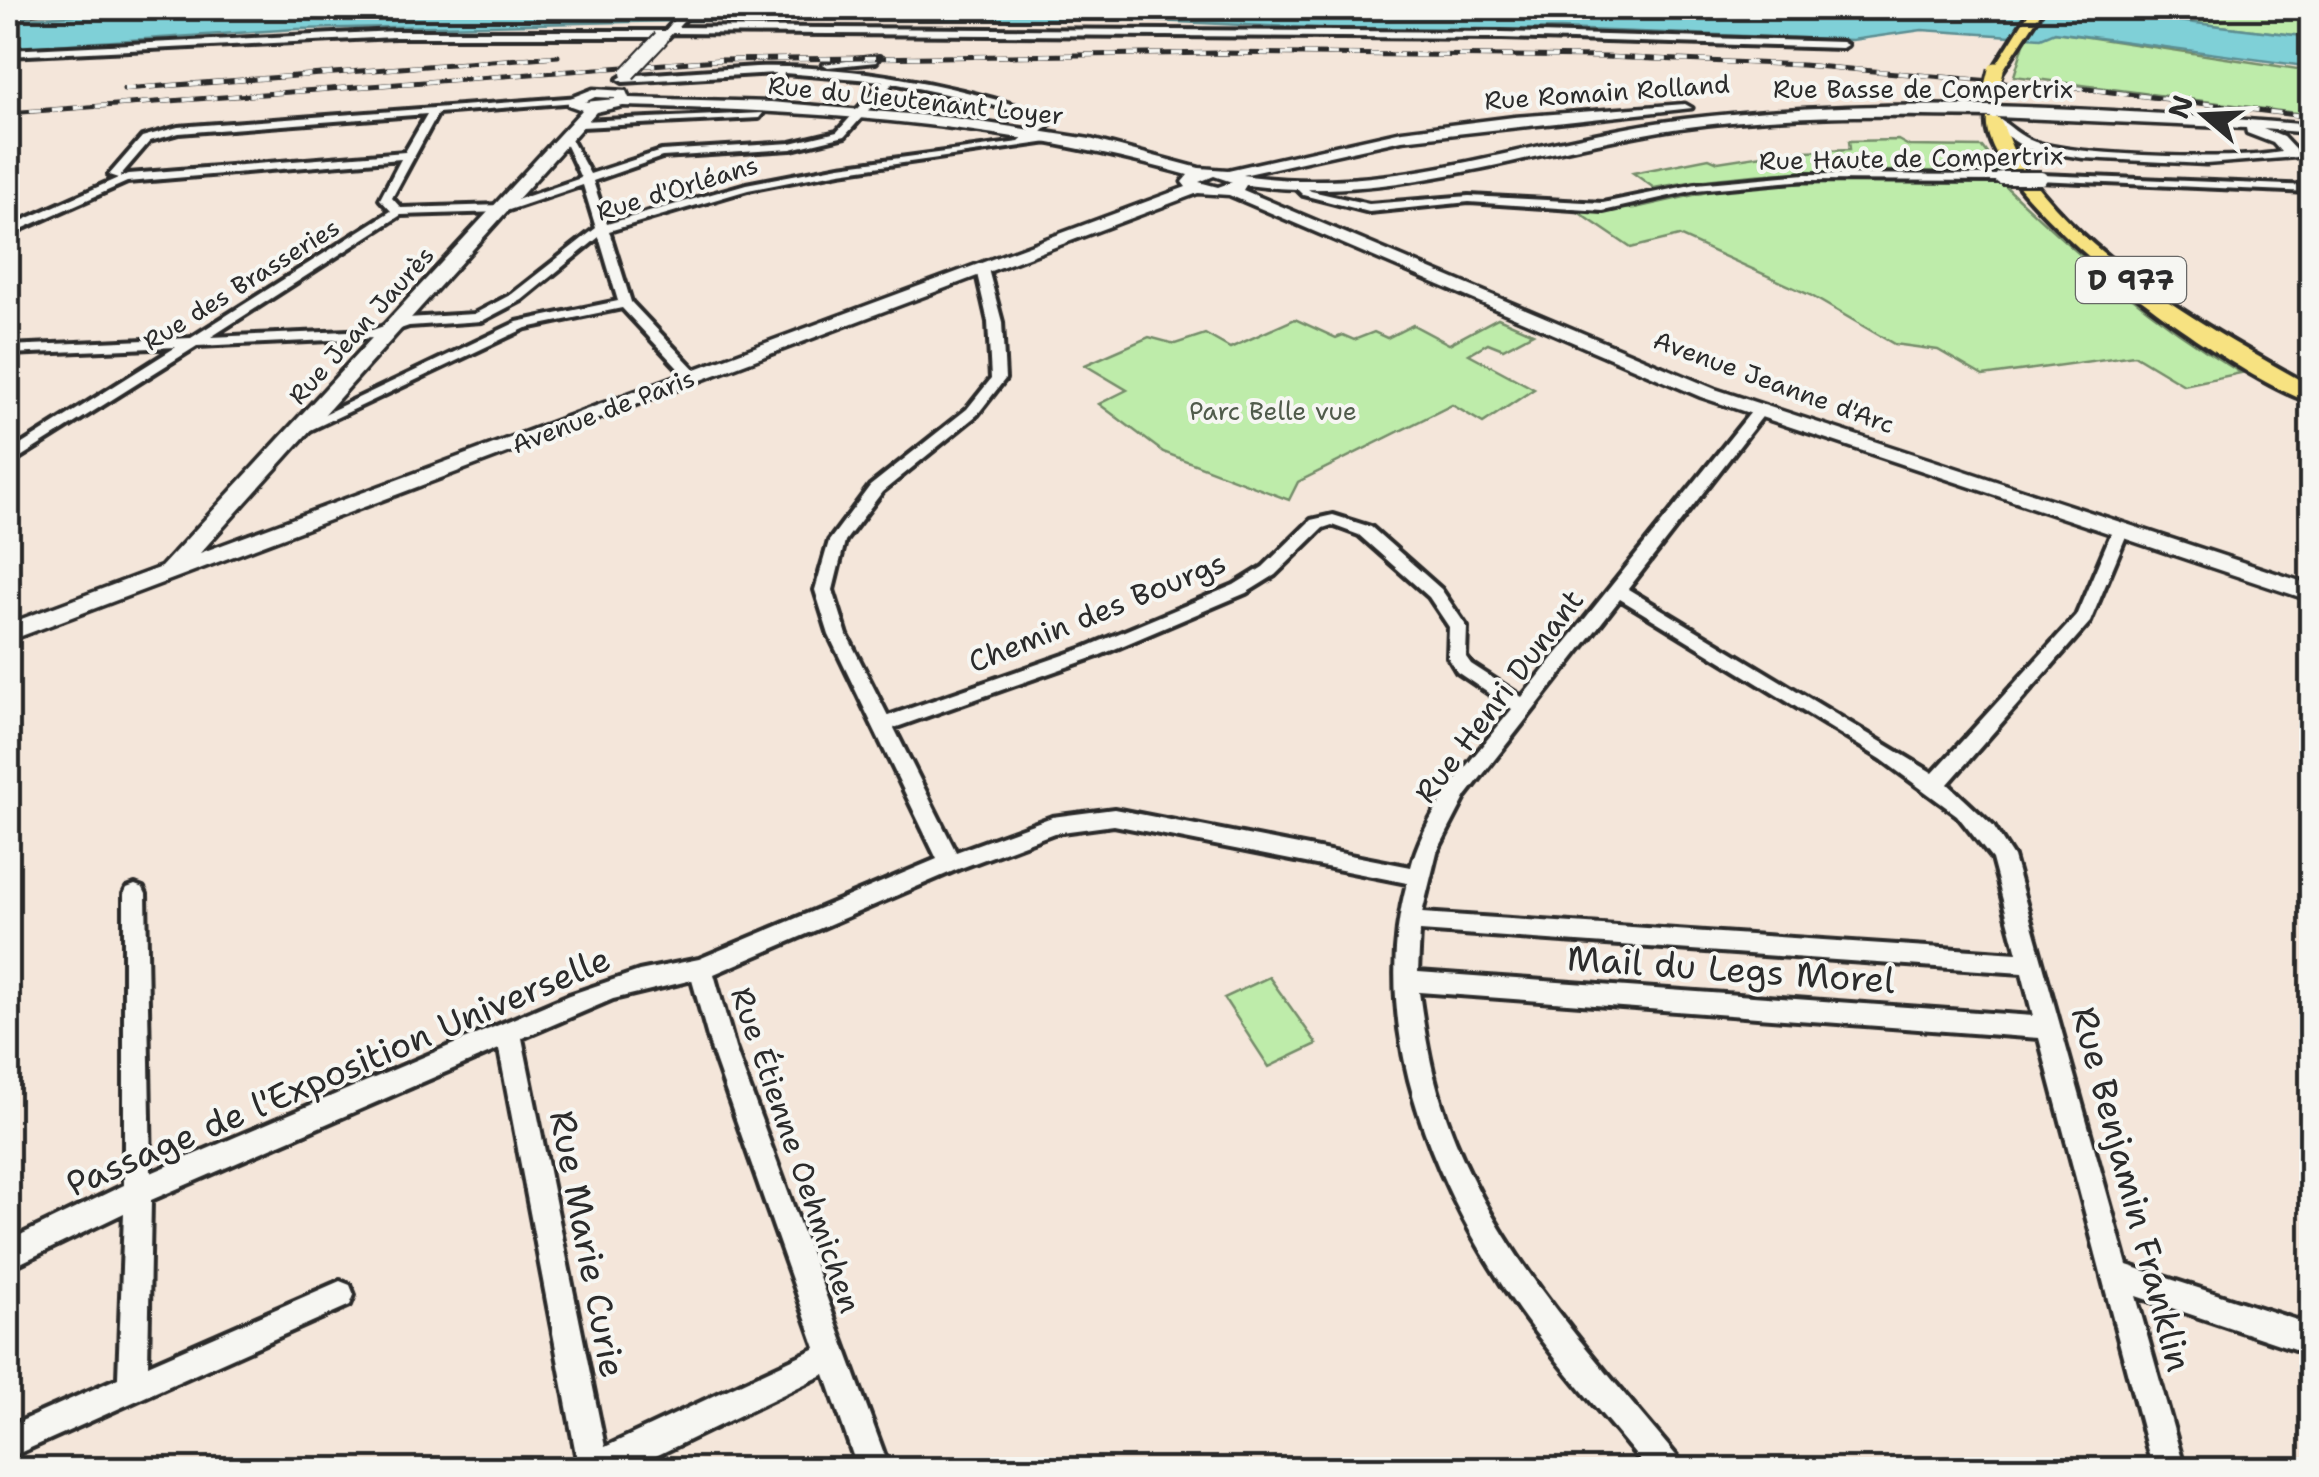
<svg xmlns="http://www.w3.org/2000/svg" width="2319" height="1477" font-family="'Shantell Sans',sans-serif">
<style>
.green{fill:#beecaa;stroke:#748c6a;stroke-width:2.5}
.water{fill:#7fd0d7;stroke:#5d8e92;stroke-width:2.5}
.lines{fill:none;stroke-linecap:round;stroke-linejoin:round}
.street-casing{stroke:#2b2b2b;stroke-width:8}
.secondary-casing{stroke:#2b2b2b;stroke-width:7}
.primary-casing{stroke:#2b2b2b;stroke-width:8}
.street{fill:#f6f6f2;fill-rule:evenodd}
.secondary{fill:#f6f6f2;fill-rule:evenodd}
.primary{fill:#f7e281;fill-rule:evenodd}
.rail-casing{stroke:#2b2b2b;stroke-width:5}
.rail{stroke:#f6f6f2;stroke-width:4;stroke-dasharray:11;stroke-linecap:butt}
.street-bridge-casing{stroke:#2b2b2b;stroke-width:18;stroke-linecap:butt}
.secondary-bridge-casing{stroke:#2b2b2b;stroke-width:18;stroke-linecap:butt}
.primary-bridge-casing{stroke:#2b2b2b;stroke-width:19;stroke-linecap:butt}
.street-bridge{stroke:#f6f6f2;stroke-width:12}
.secondary-bridge{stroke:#f6f6f2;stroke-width:14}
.primary-bridge{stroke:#f7e281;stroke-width:15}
.labels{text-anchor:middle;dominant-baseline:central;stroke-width:8;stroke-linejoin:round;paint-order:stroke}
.far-street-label{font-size:25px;fill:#2b2b2b;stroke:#f6f6f2}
.far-park-label{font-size:25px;fill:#505b4b;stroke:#f6f6f2}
.shield{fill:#f6f6f2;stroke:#686867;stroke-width:2.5}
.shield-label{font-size:28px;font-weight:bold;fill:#2b2b2b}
.street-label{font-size:30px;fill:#2b2b2b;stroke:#f6f6f2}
.near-street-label{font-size:35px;fill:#2b2b2b;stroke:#f6f6f2}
</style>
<rect width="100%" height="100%" fill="#f4e6da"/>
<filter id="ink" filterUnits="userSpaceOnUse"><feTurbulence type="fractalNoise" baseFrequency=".01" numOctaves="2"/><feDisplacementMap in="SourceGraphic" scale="20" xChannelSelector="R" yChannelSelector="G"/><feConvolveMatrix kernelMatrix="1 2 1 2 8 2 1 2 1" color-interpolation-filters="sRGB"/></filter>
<g filter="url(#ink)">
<path class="green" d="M2071 8H2311V37Z
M2055 32 2311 71V115L2014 76 2026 37Z
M1898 140 1909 146 1982 147 2002 173C1886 170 1768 167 1654 188L1633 173 1709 158 1718 162 1782 152 1850 149 1849 141Z
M1900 180 2002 183C2077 255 2152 320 2241 373L2184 385 2134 355 1983 376 1938 350 1894 344 1810 295 1679 236 1631 248 1578 212 1635 208 1734 186Z
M1498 318 1533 333 1503 349 1488 343 1469 354 1534 389 1483 423 1452 405 1298 482 1289 500 1163 452 1099 404 1127 390 1085 365 1149 337 1175 344 1205 334 1230 348 1295 319 1336 338 1343 335 1354 340 1374 332 1387 338 1413 325 1449 344Z
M1269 977 1317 1044 1269 1067 1224 998Z"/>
<path class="water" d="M197 8H2071L2311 37 2312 67 2055 32 2041 38 1922 30 1852 40 1560 29 1381 31 1132 20 771 19 297 29 8 48V19Z"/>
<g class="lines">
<defs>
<path id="street" d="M8 8H72L8 14Z
M669 27 1502 32 1842 42 1847 45 1842 48 1502 38 669 33 665 37H395L8 56V50L395 31H665Z
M879 57 876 62 828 67 823 64Z
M756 67C855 65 952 84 1046 115L1049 125 1034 140 1065 136 1070 139 840 172 748 190 609 231 631 302 699 374V380H689L622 308 526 328 304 433H294L291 430 517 322 618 301 599 237 522 300 482 321 409 326 374 338 197 346 8 465V453L176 347 8 354V346L191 338 391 211 380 199 401 159 127 182 8 235V227L118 178 109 175 142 137 178 127 580 97 576 102 438 113 392 198 401 208 502 205 581 178 562 137H570L590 174 661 151 791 143 837 132 883 81 784 73 778 98 773 101 768 98 775 73 623 82 618 79 623 76ZM893 83 979 101 1037 119 1039 124 1019 142 840 166 746 184 607 224 593 181 662 157 791 149 845 136ZM427 114 405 152 129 174 119 177 150 141 179 133ZM583 185 596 228 512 294 474 314 407 318 372 330 211 337 401 215 503 212Z
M763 113 759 118 581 127 576 124 581 121Z
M1805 174 2001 175 2007 178 2001 181 1805 180 1696 190 1603 211 1469 202 1369 212 1303 195 1296 188 1302 185 1311 191 1369 204 1469 196 1603 203 1696 184Z
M2041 175 2312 186V192L2037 180V176Z
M982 265 988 269 1002 322 1005 379 977 415 882 492 845 541 833 590 847 635 888 716 1084 648 1234 585 1263 567 1311 520 1333 515 1371 527 1441 589 1467 627 1466 657 1471 664 1522 697 1755 407H1765V413L1628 589 1933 773 2076 616 2113 529 2115 525H2127L2129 529 2090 622 1948 784 1993 826 2013 857 2127 1265 2312 1325V1355L2136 1296 2185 1470H2153L2039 1038 1419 992C1425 1035 1432 1078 1447 1119 1494 1251 1591 1353 1679 1459L1683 1470H1648C1605 1416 1558 1366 1519 1310 1435 1189 1367 1031 1407 883L1114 825 1054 833 958 869 714 974 735 1048 890 1470H858L825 1374 627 1470H579L499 1049 151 1200 148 1365 340 1281 350 1285 354 1295 350 1305 8 1458V1427L118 1378 124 1213 8 1269V1241L124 1185V894L127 888 135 885 143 888 146 894 151 1173 569 995 639 971 699 959 937 859 829 635 815 590 829 541 870 486 967 409 991 379 988 322 976 269ZM1332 525 1359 535 1429 597 1449 627 1448 657 1457 672 1512 709C1474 757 1427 807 1411 867L1114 809 1052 817 956 852 894 728 1098 656 1246 593 1275 575 1323 528ZM1620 599 1881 759 1957 815 1992 859 2017 953 1422 913 1437 852 1466 796ZM1420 931 2022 973 2033 1016 1418 972ZM692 980 711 1048 816 1348 605 1447 522 1038 613 999Z"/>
<path id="secondary" d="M684 8H696L665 41H657Z
M593 89 626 91 629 98 771 102 954 118 1090 139 1199 168 1228 170 1402 131 1514 117 1685 104 1692 108 1402 140 1243 175C1393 198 1536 137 1684 119 1891 94 2104 108 2312 125V133L2263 129 2283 137 2299 154 2296 157 2206 164 2083 158 2027 149 1988 124 1991 117C1884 115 1787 113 1680 128 1535 149 1394 205 1246 185L1243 190 1715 389 2312 585V601L1701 397 1229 195 1198 193 8 641V624L161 567 582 110 568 105V99ZM595 97 615 98V99L585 102ZM623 106C816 111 1002 123 1188 175L1182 182 1186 187 200 553 596 112ZM1996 117 2246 128 2247 133 2273 143 2281 152C2234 161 2079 156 2035 142 2020 137 2009 125 1996 117ZM1214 176 1232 182 1218 187 1199 182Z"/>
<path id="primary" d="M2032 8H2044L2001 73H1991Z
M1987 118H1999C2007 133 2012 151 2022 166 2091 265 2208 328 2312 387V402C2242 385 1977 194 1987 118Z"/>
</defs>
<use href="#street" class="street-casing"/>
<use href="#secondary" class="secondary-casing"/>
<use href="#primary" class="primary-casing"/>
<use href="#street" class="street"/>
<use href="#secondary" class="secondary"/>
<use href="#primary" class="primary"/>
<defs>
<path id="rail" d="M124 89 558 56
M8 113 718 60 1220 53 1605 57 1802 65 2087 89 2312 117"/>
</defs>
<use href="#rail" class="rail-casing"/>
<use href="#rail" class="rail"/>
<defs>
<path id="street-bridge" d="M2001 178H2041"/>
<path id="secondary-bridge" d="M628 73 661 38"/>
<path id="primary-bridge" d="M1990 94 1996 70"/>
</defs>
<use href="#street-bridge" class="street-bridge-casing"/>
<use href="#secondary-bridge" class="secondary-bridge-casing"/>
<use href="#primary-bridge" class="primary-bridge-casing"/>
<use href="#street-bridge" class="street-bridge"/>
<use href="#secondary-bridge" class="secondary-bridge"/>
<use href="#primary-bridge" class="primary-bridge"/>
</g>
</g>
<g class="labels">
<g class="far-street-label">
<text x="1923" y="89">Rue Basse de Compertrix</text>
<text transform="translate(1607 92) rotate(-4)">Rue Romain Rolland</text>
<text transform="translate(916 100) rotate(6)">Rue du Lieutenant Loyer</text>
<text transform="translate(1911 158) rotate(-1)">Rue Haute de Compertrix</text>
<text transform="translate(677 188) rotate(-17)">Rue d'Orléans</text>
<text transform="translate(241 284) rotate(-32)">Rue des Brasseries</text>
<text transform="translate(361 325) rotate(-48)">Rue Jean Jaurès</text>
<text transform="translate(1774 382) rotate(20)">Avenue Jeanne d'Arc</text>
<text transform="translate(603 411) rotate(-21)">Avenue de Paris</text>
</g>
<g class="far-park-label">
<text x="1273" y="411">Parc Belle vue</text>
</g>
<rect class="shield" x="2076" y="257" width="110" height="46" rx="8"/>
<g class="shield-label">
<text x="2131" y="280">D 977</text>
</g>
<g class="street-label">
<text transform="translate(1097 612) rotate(-22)">Chemin des Bourgs</text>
<text transform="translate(1499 696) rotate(-53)">Rue Henri Dunant</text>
<text transform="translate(796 1150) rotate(71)">Rue Étienne Oehmichen</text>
</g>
<g class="near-street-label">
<text transform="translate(1731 969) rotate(4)">Mail du Legs Morel</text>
<text transform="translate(338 1071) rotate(-23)">Passage de l'Exposition Universelle</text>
<text transform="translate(2132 1189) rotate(75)">Rue Benjamin Franklin</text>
<text transform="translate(588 1244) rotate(79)">Rue Marie Curie</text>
</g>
</g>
<rect width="2319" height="1477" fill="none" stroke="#f6f6f2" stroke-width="40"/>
<rect x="20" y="20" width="2279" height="1437" fill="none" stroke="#2b2b2b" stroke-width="4" filter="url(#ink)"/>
<g transform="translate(2204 115) rotate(289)" stroke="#f6f6f2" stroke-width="8" paint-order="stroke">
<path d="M0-8L18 38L0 25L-18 38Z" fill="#2b2b2b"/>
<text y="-15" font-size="28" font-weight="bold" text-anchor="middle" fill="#2b2b2b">N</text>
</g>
</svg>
